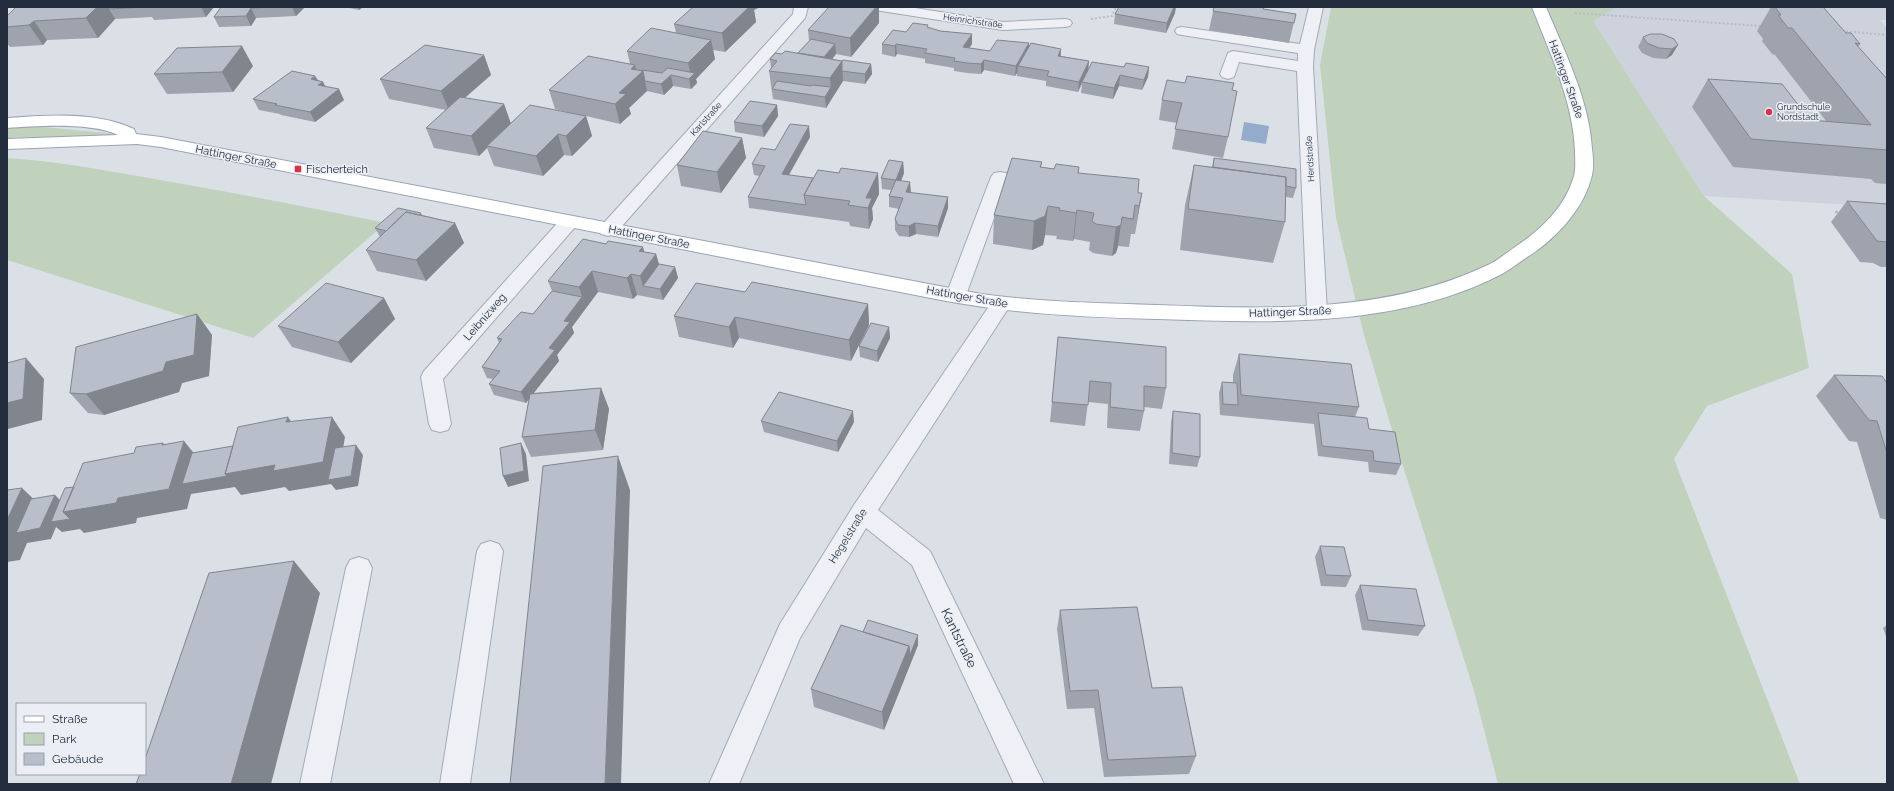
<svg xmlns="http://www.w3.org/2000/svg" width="1894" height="791" font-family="Raleway,sans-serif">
<rect width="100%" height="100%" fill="#dbe0e7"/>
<path fill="#cdd2dc" d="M1617,7H1887V20H1880L1887,28V207L1704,196L1592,21Z"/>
<path fill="#c0d2bc" d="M1331,7H1617L1593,21L1704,196L1792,274L1809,368L1707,406L1674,459L1800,784H1498L1474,691L1397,447L1364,335L1336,218L1320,65Z
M18,127H43L118,134L115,136C79,138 43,136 7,138V128Z
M7,158C58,161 109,171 160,180C235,193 310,207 386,223L253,338L7,260Z"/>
<path fill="#93accb" d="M1244,122L1269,126L1266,144L1241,140Z"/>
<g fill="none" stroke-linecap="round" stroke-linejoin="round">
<g stroke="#a4aab4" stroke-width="2">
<path id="minor" d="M794,7H808L805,18L615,234L608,236L601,234L599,230L601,226L793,14Z
M874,7H909L1003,22L1065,19L1070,20L1072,23L1070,26L1065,27L1003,30L881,11L876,10Z
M1309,7H1323L1314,50L1313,67L1327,312L1324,317L1317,319L1310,317L1307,312L1297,71L1239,62L1234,77L1228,79L1222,77L1220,74L1228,53L1233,51L1298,61V53L1182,35L1177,34L1175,31L1177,28L1182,27L1300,44Z
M1000,172L1006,173L1009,177L966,295L963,300L956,302L949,300L946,295L991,177L994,173Z
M569,216L576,218L578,222L576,226L443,379L451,424L448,430L440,432L432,430L429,424L421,377L424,371L562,218Z
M1001,297L1008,299L1011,304L878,510L930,551L1044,784H1014L912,565L866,528L800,638L739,784H709L780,624L854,505L994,299Z
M490,541L499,544L503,551L470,784H440L477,551L481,544Z
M359,557L368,560L372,568L330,784H300L346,568L350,560Z"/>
</g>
<g stroke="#9aa3b4" stroke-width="2">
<path id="major" d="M1532,7H1546C1565,53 1589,99 1592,149C1593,157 1594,167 1592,175C1585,207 1558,236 1532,254C1522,260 1513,268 1502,274C1398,328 1271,323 1157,319C1085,317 1018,314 946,301L161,147L137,144L7,149V139L118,135C91,122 37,126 7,128V118C48,115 96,111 134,129L136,134L161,137L981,294C1040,302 1098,303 1157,305C1268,309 1385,314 1488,265C1497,261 1506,253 1515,247C1541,230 1565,207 1574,176C1576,168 1575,159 1575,151C1573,100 1550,54 1532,7Z"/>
</g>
<path stroke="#b9bdc5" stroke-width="2" stroke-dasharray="2 2" stroke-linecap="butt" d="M1575,13L1761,26
M1091,19L1112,16L1116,7
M1842,31L1887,35"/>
<path stroke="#b9bdc5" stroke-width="2.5" stroke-dasharray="3 3" stroke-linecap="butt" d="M1835,212H1842"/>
<use href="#minor" fill="#eef0f5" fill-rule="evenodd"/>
<use href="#major" fill="#fff" fill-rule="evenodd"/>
</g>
<path fill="#9ea3ae" d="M16,7H214L206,17L154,20L152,17L115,19L98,38L47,40L43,45L10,47L7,43V16Z
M221,7H304V8L296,16L256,18L251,26L219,27L214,17Z
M344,7H363L359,10Z
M693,7H760L754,10L756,22L725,52L713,50L715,59L696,79L697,83L691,89L673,86L664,95L647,91L629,108L631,114L620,124L586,116L592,136L572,156L564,155L543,176L494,166L487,148L479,156L434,148L426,128L446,110L389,99L380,79L484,55L491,75L465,98L504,104L511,124L571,113L555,109L549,90L630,64L627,51L676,33L674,24Z
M1214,7H1264V9L1296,14L1289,43L1209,30Z
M1771,7H1817L1846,33L1860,44L1858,47L1887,79V184L1875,183L1871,179L1733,167L1692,107L1708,79L1810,120L1827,122L1775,55L1772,54L1762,41L1763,39L1757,31Z
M1175,13L1166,33L1114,24L1115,14Z
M879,23L851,57L836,54L832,60L842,61L871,64L872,74L865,84L843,81L826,108L773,99L769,71L771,68L770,59L782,54L798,53L809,41L808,30Z
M928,28L940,31L972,34V44L969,48L990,51L1029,43V46L1061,49V56L1089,61L1088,70L1124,67H1149L1148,77L1142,90L1119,86L1113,99L1081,93L1082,84L1078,92L1046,86V81L1017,76V73L1015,76L984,70L981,74L967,73L954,71V68L925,63V59L897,54L895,57L882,54V44L906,32Z
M1643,37L1674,39L1672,55L1666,59L1653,58L1642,53L1638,47Z
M253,66L233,92L167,94L154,74Z
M315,76L318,80L323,82L326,87L344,100L315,122L281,115L280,114L259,110L253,99Z
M1232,90L1228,137L1223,158L1172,149L1177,123L1159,120L1162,100Z
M777,105L778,116L764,137L735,132L734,122Z
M810,137L789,175L813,178L839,173H878L879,194L872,208L873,219L869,229L850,226L849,222L749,208L748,197L760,176L754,175L752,164L775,150Z
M742,138L746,158L721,193L681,186L677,165Z
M1214,158L1296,188L1293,198L1286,197L1285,222L1273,263L1180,250L1185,205L1194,165L1212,167Z
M903,162L904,173L901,181L911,193L948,197V208L938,237L916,234L909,237L899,236L895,230V219L899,209L889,207V196L891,190L882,189L881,178Z
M1042,162L1041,167L1054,169L1079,167V173L1138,193H1142L1135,234H1131L1129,247L1118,246L1116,253L1112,256L1093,253L1089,250L1090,242L1074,239L1073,241L1056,239L1057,236L1045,235L1043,245L1032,250L993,244L994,215Z
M1847,201L1887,204V267H1881L1873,263L1860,262L1831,222Z
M421,213L422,215L455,223L464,243L426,281L377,271L366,250L380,237L375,228Z
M645,252L656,254L659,264L675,267L678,278L663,300L637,295L633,299L598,292L572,327L574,333L557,355L559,361L533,393L601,388L609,409L603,450L531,457L522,437L529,399L526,403L494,395L489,384L493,379L487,378L482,367L499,343L497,338L533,314L552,291L548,281Z
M745,292L868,304L869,325L851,361L739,338L733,348L679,337L674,316Z
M384,298L395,319L351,363L292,347L278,326Z
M197,314L212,335L209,376L182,383L179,392L104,415L88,413L70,393Z
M889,327L890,338L878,362L860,357L859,346Z
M1058,337L1166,388L1162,409L1144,407V411L1140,431L1107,428L1108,404L1088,402L1085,426L1050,422Z
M1239,354L1359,407L1355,417L1369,429L1401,464L1396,475L1369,472L1368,462L1318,456L1314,424L1220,415L1219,393L1222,382L1233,383V375Z
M1834,375L1887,383V520L1880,518L1857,442L1849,441L1816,396Z
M1173,411L1200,457L1197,467L1169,464L1171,422Z
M761,421L854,422L838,452L764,432Z
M1320,546L1351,576L1346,587L1321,586L1315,557Z
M1360,585L1425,626L1418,636L1362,630L1355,595Z
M1060,610L1152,688L1196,756L1189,774L1104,777L1094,708L1067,709L1057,629Z
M1887,625V639L1883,628Z
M863,632L918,645L884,730L814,707L811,689Z"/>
<path fill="#81858d" d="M97,7H120L109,9L115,19L98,38L86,18Z
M201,7H214L206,17Z
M292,7H304V8L296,16Z
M358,7H363L359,10Z
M742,7H760L754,10L756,22L725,52L722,33Z
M876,7H879V23L851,57L850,38Z
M1174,7H1176L1175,13L1166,33L1167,23Z
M251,8L256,18L251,26L246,16Z
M34,21L47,40L43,45L29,25Z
M972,34V44L963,57V47Z
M711,40L715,59L696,79L697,83L691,89L689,79L691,76L688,63Z
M1029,43V53L1018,66L1017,73L1015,76L1016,66Z
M835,44L836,54L825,67L824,57Z
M896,44L897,54L895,57V46Z
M1678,45L1672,55L1666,59L1672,49Z
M242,46L253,66L233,92L222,72Z
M1061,49L1060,59L1058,56Z
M484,55L491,75L449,111L441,91Z
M984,60V70L981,74V64Z
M842,61L843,81L826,108L825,97L831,87L830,78Z
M1089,61L1088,71L1082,82L1078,92L1079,82Z
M871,64L872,74L865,84V74Z
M635,65L637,76L643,71L647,91L629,108L631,114L620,124L615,104L619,93L631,69Z
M1149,67L1148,77L1142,90L1144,80Z
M671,75L673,86L664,95L661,84Z
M1120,75L1119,86L1113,99L1114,88Z
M315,76L320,84L323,82L328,92L311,79Z
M339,89L344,100L315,122L310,112Z
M504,104L511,124L487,146V148L479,156L471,136Z
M777,105L778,116L764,137L762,126Z
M586,116L592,136L572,156L566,136Z
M809,126L810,137L783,185L782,174Z
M558,134L564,155L543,176L536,156Z
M742,138L746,158L721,193L717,172Z
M903,162L904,173L897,191L896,180Z
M878,173L879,194L872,208L873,219L869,229L868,208L866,198Z
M910,182L911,193L906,192Z
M1142,193L1137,221L1135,234L1139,206Z
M948,197V208L938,237V226Z
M1048,206L1045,235L1043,245L1032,250L1034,221Z
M1077,210L1074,239L1073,241L1076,213Z
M1122,217L1118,246L1116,253L1112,256L1116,227Z
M455,223L464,243L426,281L416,260Z
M915,223L916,234L909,237V226Z
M643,247L648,265L656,254L662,275L643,286L646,297L640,276L639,251Z
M675,267L678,278L663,300L660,289Z
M592,271L598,292L586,308L579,287Z
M631,274L637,295L633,299L627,278Z
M582,297L586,308L572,327L574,333L557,355L559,361L526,403L521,392L549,348L564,321Z
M384,298L395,319L351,363L338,342Z
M868,304L869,325L851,361L849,340Z
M197,314L212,335L209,376L182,383L179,392L104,415L86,394L166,362Z
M735,317L739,338L733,348L729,327Z
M889,327L890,338L878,362L877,351Z
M26,358L44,379L42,420L8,429L7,433V403Z
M601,388L609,409L603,450L595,430Z
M853,411L854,422L838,452L837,441Z
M288,417L302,438L286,422Z
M332,417L345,437L338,478L356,445L363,455L358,486L336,490L331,484L289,491L285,487L241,495L235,487L191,494L187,509L137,518L136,523L84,533L80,529L62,532L56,527L51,539L27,543L20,560L7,562V520L22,488L43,508L55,495L65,505L63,512L118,498L162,445L163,443L178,461L184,441L201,462L225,474Z
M521,443L526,454L529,481L508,487L503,476Z
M618,456L630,490L621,784H605Z
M294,561L320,593L271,784H231Z
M918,635V645L884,730L882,712L909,646Z"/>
<path fill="#b8beca" stroke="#81858d" d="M16,7H97L86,18L34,21L29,25L7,27V16Z
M110,7H146L109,9Z
M221,7H274L251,8L246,16L214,17Z
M693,7H749L722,33L674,24Z
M829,7H876L850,38L808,30Z
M1119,7H1174L1167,23L1115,14Z
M1214,7H1264L1263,9L1296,14L1294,23L1213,11Z
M1775,7H1823L1846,33H1851L1860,44L1855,43L1887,79V150L1751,139L1708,79L1782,84L1810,120L1871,125L1792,28H1788L1778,15H1781Z
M913,23L928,25L927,27L940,31L972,34L963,47L990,51L997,40L1029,43L1016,66L984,60L981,64L967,63L954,61L955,58L925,53L927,49L896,44L895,46L882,44L893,30L906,32Z
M651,28L711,40L688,63L627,51Z
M1650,34H1662L1674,39L1678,45L1672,49L1659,48L1647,43L1643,37Z
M811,39L835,44L824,57L798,53Z
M1031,43L1061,49L1058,56L1089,61L1079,82L1047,76L1049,71L1018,66Z
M425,45L484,55L441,91L380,79Z
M242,46L222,72L154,74L177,48Z
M785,51L842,61L830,78L769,71L777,61L770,59L775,53L782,54Z
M588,56L635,65L631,69L643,71L619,93L626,94L615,104L549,90Z
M843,60L871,64L865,74L842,71V61Z
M1092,62L1124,67L1126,63L1149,67L1144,80L1120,75L1114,88L1082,82Z
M668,68L695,73L689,79L671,75L661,84L645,81L643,71H641L642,70L662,73Z
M292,71L315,76L311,79L323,82L318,85L339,89L310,112L275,105L277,104L253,99Z
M1187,76L1234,83L1232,90L1237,91L1228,137L1175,129L1182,103L1162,100L1167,80L1185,83Z
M777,81L811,86L812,85L831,87L825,97L772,89Z
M460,97L504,104L471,136L426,128Z
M750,101L777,105L762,126L734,122Z
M530,105L586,116L566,136L558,134L536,156L487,146Z
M790,124L809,126L782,174L813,178L804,195L806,205L748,197L765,166L752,164L761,148L775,150Z
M703,131L742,138L717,172L677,165Z
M1012,158L1042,162L1040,167L1054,169L1056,164L1079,167L1078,173L1139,179L1138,193H1142L1139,206L1135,205L1133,219L1122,217L1121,225L1116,227L1096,224L1092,221L1094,213L1077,210L1076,213L1059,210L1060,208L1048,206L1045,216L1034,221L994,215Z
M1214,158L1296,169V188L1286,186V177L1213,167Z
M889,160L903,162L896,180L881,178Z
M1194,165L1286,177L1285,222L1188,209Z
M841,168L878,173L866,198H872L868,208L848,205L850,201L804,195L818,170L839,173Z
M896,180L910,182L906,192L948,197L938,226L915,223L909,226L898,225L895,219L903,198L889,196Z
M1847,201L1887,204V242L1877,241Z
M398,208L421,213L419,215L406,212L386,231L375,228Z
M406,212L455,223L416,260L366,250Z
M583,239L606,244L608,241L643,247L639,251L656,254L640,276L631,274L627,278L592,271L579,287L548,281Z
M659,264L675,267L660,289L643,286Z
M752,282L868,304L849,340L735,317L729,327L674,316L696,283L745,292Z
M326,283L384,298L338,342L278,326Z
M552,291L582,297L564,321L570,322L549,348L555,350L521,392L489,384L500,371L482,367L502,339L497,338L521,312L533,314Z
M197,314L194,355L166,362L163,371L86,394L70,393L76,347Z
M871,323L889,327L877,351L859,346Z
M1058,337L1166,347V388L1144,386V411L1110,407L1111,383L1090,381L1088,405L1052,402Z
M1239,354L1351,364L1359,407L1241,395Z
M26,358L23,399L7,403V363Z
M1834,375L1882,376L1887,383V453L1877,421L1869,420Z
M1222,382L1237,383L1238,405L1223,404Z
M601,388L595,430L522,437L530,394Z
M779,392L853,411L837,441L761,421Z
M1173,411L1200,414V457L1172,453Z
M1318,413L1367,418L1369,429L1395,432L1401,464L1374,461L1373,451L1322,446Z
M288,417L286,422L332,417L323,462L273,471L275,465L225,474L238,427Z
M184,441L169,489L118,498L116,503L63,512L83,463L134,453L136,447L163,443L162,445Z
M521,443L524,471L503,476L500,448Z
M356,445L351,476L328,480L335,448Z
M233,446L225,474L227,476L182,484L192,453Z
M618,456L605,784H510L543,466Z
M74,487L63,512L70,519L51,522L61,497L65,488Z
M22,488L7,520V490Z
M55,495L40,528L16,533L31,499Z
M1320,546L1344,547L1351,576L1326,575Z
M294,561L231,784H136L140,774H145V759L209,573Z
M1360,585L1416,589L1425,626L1368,620Z
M1137,607L1152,688L1182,687L1196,756L1108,760L1098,690L1070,691L1060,610Z
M868,620L918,635L910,655L909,646L863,632Z
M841,625L909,646L882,712L811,689Z"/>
<g fill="#d93446" stroke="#ebeff5" stroke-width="1.5">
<circle cx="1769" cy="112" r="4"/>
<rect x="294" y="165" width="8" height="8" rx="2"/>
</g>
<g text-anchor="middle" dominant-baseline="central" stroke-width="3" stroke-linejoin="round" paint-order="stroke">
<g font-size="9" fill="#242d3e" stroke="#ebeff5">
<text transform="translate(973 21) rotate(8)">Heinrichstraße</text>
<text transform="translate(706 119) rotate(-48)">Karlstraße</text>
<text transform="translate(1310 159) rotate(-93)">Herdstraße</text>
</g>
<g font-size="9" fill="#242d3e" stroke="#ebeff5" text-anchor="start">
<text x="1777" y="107">Grundschule<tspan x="1777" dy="10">Nordstadt</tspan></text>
</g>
<g font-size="11" fill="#242d3e" stroke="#ebeff5">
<text transform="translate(1566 79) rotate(70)">Hattinger Straße</text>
<text transform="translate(236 157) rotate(11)">Hattinger Straße</text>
<text transform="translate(649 237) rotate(11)">Hattinger Straße</text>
<text transform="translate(967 297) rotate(10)">Hattinger Straße</text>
<text transform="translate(1290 312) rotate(-2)">Hattinger Straße</text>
<text transform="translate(485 317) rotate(-49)">Leibnizweg</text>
<text transform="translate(848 536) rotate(-58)">Hegelstraße</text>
</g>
<g font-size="11" fill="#242d3e" stroke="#ebeff5" text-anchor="start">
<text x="306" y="169">Fischerteich</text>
</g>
<g font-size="13" fill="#242d3e" stroke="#ebeff5">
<text transform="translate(959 638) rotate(64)">Kantstraße</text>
</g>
</g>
<rect width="1894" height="791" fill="none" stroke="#242d3e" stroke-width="16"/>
<rect x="16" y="703" width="130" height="72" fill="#ebeff5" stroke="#9ba1ac"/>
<rect x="24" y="716" width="20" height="6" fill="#ffffff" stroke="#9ba1ac"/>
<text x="52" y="723" font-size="12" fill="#242d3e">Straße</text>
<rect x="24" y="733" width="20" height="12" fill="#c0d2bc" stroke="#9ba1ac"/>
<text x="52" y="743" font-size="12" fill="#242d3e">Park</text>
<rect x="24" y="753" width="20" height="12" fill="#b8beca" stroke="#9ba1ac"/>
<text x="52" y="763" font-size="12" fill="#242d3e">Gebäude</text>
</svg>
